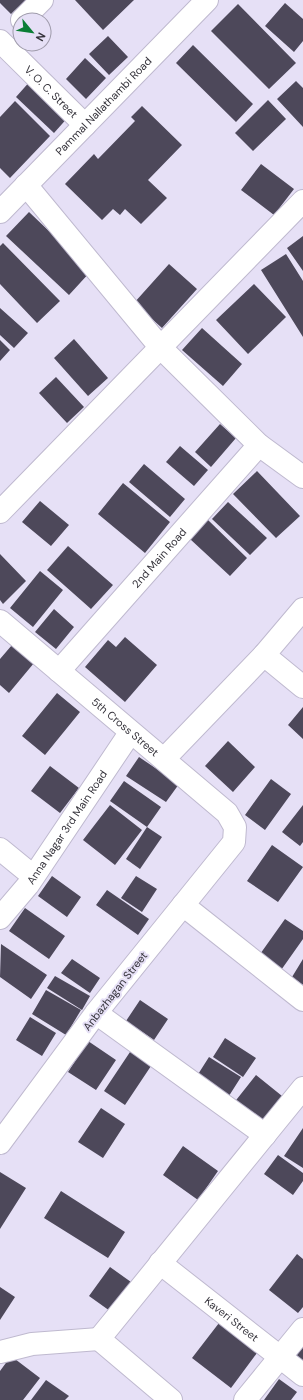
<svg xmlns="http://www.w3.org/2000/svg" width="303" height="1400" font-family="'DM Sans',sans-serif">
<rect width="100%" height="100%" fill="#e6e0f6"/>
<path fill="#4d485a" d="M0,0H26L11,14L0,3Z
M75,0H134L103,30Z
M285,3L303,19V41L294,52L265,26Z
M238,4L296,63L269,89L211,31Z
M108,36L128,57L109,75L89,54Z
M193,45L253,104L236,122L176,63Z
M85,58L106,78L86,99L66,79Z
M32,79L70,115L54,133L16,97Z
M296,81L303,88V127L277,99Z
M268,100L286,119L253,151L235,133Z
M15,101L50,136L10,178L0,168V117Z
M142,106L182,145L148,180L167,198L141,224L125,209L120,215L113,209L102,220L65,184L94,154L98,159L135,121L131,117Z
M261,164L294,189L274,215L241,190Z
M29,212L91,271L69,295L6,236Z
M303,236V271L287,248Z
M3,243L60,301L37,323L0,284V246Z
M286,254L303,281V337L261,270Z
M169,264L197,289L162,328L134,303Z
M254,284L286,317L248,354L216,320Z
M0,308L28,333L14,348L0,335Z
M202,328L242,364L223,386L182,350Z
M74,339L108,378L88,396L54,358Z
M0,340L10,350L0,361Z
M56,377L84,407L67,423L39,393Z
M220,424L236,438L211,467L195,452Z
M180,446L208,470L194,486L166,462Z
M144,464L185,499L170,517L129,482Z
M257,471L300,516L276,538L233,494Z
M123,483L170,522L145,553L98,514Z
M40,501L69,525L51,546L22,522Z
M228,502L267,538L250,555L212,519Z
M208,520L247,558L230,576L190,539Z
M68,546L113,585L91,609L47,570Z
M0,554L26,581L3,604L0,600Z
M40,571L63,590L33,627L10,608Z
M54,609L74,627L56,649L35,632Z
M125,637L157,665L125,702L85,667L108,640L116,647Z
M12,645L34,663L9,693L0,685V659Z
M57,693L80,712L45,755L22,736Z
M303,707V739L288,725Z
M228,741L255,767L233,792L205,766Z
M139,757L179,784L166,802L126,776Z
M50,766L79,788L60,813L31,791Z
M271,779L291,794L265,830L245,815Z
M124,781L161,807L147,827L110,801Z
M110,805L142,830L115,865L83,840Z
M303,805V842L300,846L282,832Z
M147,827L162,837L140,869L126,859Z
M272,845L303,867L278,902L247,881Z
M52,876L81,897L67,917L38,896Z
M136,876L157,889L142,912L121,898Z
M107,890L149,919L138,935L96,905Z
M25,908L65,936L49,959L9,931Z
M285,919L303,931V939L279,973L258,957Z
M1,944L47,975L31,999L0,977Z
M72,959L100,978L90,993L61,973Z
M303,959V985L292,977Z
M55,976L90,996L82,1010L47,988Z
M46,990L81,1010L66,1035L32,1014Z
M140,1000L168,1019L154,1040L126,1021Z
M30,1017L56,1033L42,1056L16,1040Z
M225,1038L256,1058L243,1077L213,1057Z
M88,1041L116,1060L96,1090L68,1072Z
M132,1049L153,1063L125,1105L104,1091Z
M209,1057L241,1077L227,1099L195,1079Z
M256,1075L287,1100L265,1129L233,1104Z
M101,1108L125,1124L103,1158L78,1142Z
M303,1128V1168L284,1156Z
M183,1146L218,1171L198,1200L163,1175Z
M278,1155L303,1173V1181L293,1195L264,1174Z
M0,1172L26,1188L0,1229Z
M61,1191L125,1232L108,1258L44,1218Z
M297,1254L303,1259V1307L298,1313L269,1290Z
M110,1267L131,1282L110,1311L89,1296Z
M0,1287L15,1297L0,1320Z
M219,1323L257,1353L231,1388L192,1358Z
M303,1347V1367L293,1359Z
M11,1356L40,1378L23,1400H0V1371Z
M279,1379L297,1392L291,1400H264Z
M46,1380L69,1396L65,1400H31Z"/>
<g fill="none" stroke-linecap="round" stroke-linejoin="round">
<g stroke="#bfb9cf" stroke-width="24">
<g id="street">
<path d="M22,20L42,0"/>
<path id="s1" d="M0,41L85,125"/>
<path d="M26,185L161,348L259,445L303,477"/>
<path id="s2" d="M0,212L207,0"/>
<path d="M0,512L303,201"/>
<path id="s3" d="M0,621L227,813L235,827L234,842L96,1013L0,1143"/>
<path d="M264,655L303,687"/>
<path id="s4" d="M59,671L259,445"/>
<path d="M164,759L264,655L303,609"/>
<path d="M0,849L33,876"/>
<path d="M183,905L303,1000"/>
<path id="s5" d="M0,918L28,885L130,733"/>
<path d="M96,1013L265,1135"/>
<path id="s6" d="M160,1263L303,1375"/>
<path d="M0,1352L32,1344L99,1339"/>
<path d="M171,1400L99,1339L303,1088"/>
<path d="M245,1400L303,1329"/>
</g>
</g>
<use href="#street" stroke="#fff" stroke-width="22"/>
</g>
<g text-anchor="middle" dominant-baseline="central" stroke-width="4" stroke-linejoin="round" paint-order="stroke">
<g font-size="11" fill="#35333b" stroke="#e6e0f6">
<text stroke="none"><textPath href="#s1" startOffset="72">V. O. C. Street</textPath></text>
<text stroke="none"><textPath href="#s2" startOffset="148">Pammal Nallathambi Road</textPath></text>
<text stroke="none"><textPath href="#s4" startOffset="151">2nd Main Road</textPath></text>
<text stroke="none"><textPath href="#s3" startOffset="164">5th Cross Street</textPath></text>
<text stroke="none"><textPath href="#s5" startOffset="113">Anna Nagar 3rd Main Road</textPath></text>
<text transform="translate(115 991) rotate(-52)">Anbazhagan Street</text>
<text stroke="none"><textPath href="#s6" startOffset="91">Kaveri Street</textPath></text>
</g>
</g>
<g transform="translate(32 32) rotate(119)"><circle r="19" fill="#e6e0f6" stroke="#9f9bab"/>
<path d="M0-3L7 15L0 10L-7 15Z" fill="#0a7e35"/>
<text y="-6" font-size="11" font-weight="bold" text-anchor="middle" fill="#35333b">N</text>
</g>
</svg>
